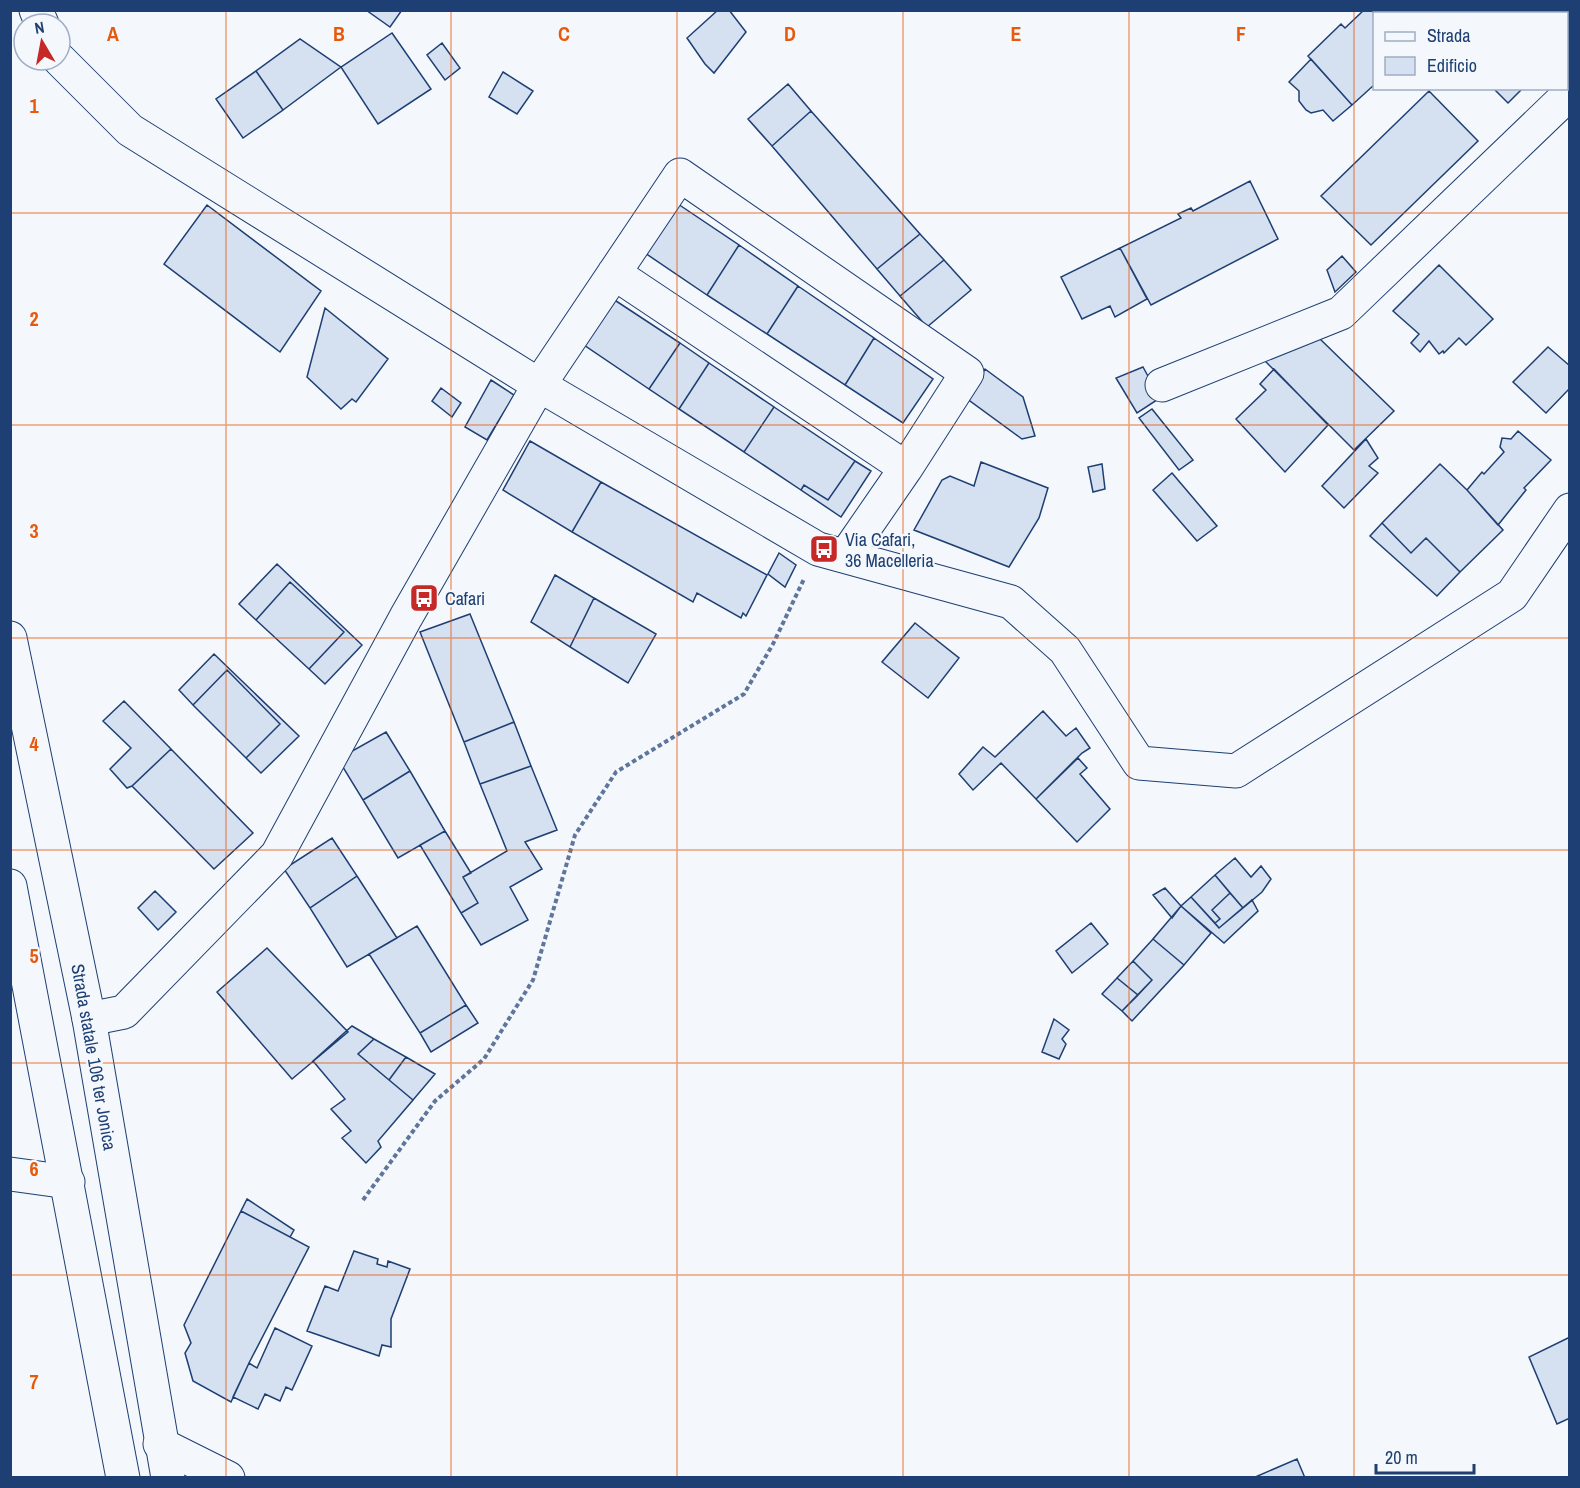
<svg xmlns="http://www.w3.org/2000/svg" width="1580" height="1488" font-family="'Archivo Narrow',sans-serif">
<rect width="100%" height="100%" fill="#f4f7fb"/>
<path fill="#d5e0f0" stroke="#1d3f73" stroke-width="1.5" d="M366,10H402L390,27Z
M718,10H729L746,32L714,73L705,64L687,38Z
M1364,10H1371L1375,14L1374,85L1352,105L1308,56L1341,24L1345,28Z
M1518,10H1570V44L1566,47V14H1515Z
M392,33L431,89L378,124L341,67L283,110L256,71L300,39L341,67Z
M442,43L460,68L445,80L427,55Z
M1311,59L1352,105L1333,121L1323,110L1311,113L1306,110L1299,101V91L1289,82Z
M256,71L283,110L243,138L216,99Z
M503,72L533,91L517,114L489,97Z
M788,84L811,111L772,146L748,119Z
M1493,88H1523L1508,103Z
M1429,91L1478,141L1371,245L1321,196Z
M811,111L920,234L877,269L772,146Z
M1250,181L1278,239L1151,305L1120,248L1181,218L1178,214L1191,208L1193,211Z
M675,202L739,245L707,295L642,251Z
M207,205L321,291L280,352L164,264Z
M920,234L944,260L900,296L877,269Z
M739,245L798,286L767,334L707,295Z
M1120,248L1147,299L1115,317L1110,306L1082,319L1061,277Z
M1342,256L1356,272L1335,292L1327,270Z
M944,260L971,290L927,327L900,296Z
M1439,265L1493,319L1466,345L1459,338L1444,353L1443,351L1439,354L1429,341L1420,352L1411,343L1419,334L1393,311Z
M798,286L874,338L845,385L767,334Z
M610,297L680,343L649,389L581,343Z
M325,308L388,359L356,402L352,399L341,409L307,377Z
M874,338L933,379L903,423L845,385Z
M1319,338L1394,411L1354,450L1258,354Z
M680,343L709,363L679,409L649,389Z
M1548,347L1570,366V388L1546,413L1513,382Z
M709,363L774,407L744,452L679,409Z
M1143,367L1160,398L1137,413L1116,378Z
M985,369L1023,397L1035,436L1022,439L966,398Z
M1274,369L1328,425L1285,472L1236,419L1266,390L1260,384Z
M491,380L514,395L487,440L465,427Z
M441,388L461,403L452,417L432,401Z
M774,407L855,461L828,500L804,485L801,490L744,452Z
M1152,409L1193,460L1179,470L1139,418Z
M1518,431L1551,460L1524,488L1526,490L1498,525L1467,490L1482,472L1484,474L1504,452L1500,447L1502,438L1511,439Z
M1366,439L1378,458L1369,466L1378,473L1344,508L1322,486Z
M530,441L601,482L572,532L503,490Z
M855,461L871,471L841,517L801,490L804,485L828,500Z
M981,462L1048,488L1039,518L1009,567L914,530L942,480L950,476L974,486Z
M1102,464L1105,489L1093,492L1088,467Z
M1440,464L1467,490L1503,530L1460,572L1426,538L1411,553L1382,523Z
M1172,473L1217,526L1197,541L1153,490Z
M601,482L767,575L746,616L743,613L741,618L697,593L693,602L572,532Z
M1382,523L1411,553L1426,538L1460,572L1437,596L1370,536Z
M779,553L796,565L785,587L768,574Z
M277,564L362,645L325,684L309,669L344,632L290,582L256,620L239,604Z
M555,575L594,598L570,647L531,622Z
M290,582L344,632L309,669L256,620Z
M594,598L656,634L628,683L570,647Z
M470,614L514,722L464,742L420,632Z
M915,623L959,658L928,698L882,662Z
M214,654L299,736L261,773L246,758L280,724L227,670L193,705L179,690Z
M227,670L280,724L246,758L193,705Z
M124,701L171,749L132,786L127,788L110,769L131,748L103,721Z
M1043,711L1066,736L1076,728L1090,748L1082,753L1036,799L1001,763L973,790L959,774L983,747L995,757Z
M514,722L531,766L480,784L464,742Z
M386,732L410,771L363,800L338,759Z
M171,749L253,833L214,869L132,786Z
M1078,758L1087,768L1080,774L1110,809L1077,842L1036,799Z
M531,766L557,830L525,842L542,869L510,887L528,920L481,945L461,913L478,903L463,877L507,851L480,784Z
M410,771L445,831L398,858L363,800Z
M445,831L471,873L463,877L478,903L461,913L420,845Z
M332,838L357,876L310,908L284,869Z
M1235,858L1251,877L1261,866L1271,879L1262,892L1243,908L1215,875Z
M1215,875L1230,893L1212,910L1220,919L1215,923L1191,897Z
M357,876L397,938L347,967L310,908Z
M1165,888L1181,906L1172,918L1153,895Z
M155,891L176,912L158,930L138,908Z
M1230,893L1243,908L1219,928L1215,923L1220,919L1212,910Z
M1191,897L1219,928L1252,900L1258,911L1224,943L1181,906Z
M1181,906L1211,933L1184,965L1153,939Z
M1091,923L1108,944L1072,973L1056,951Z
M417,926L466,1005L420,1033L369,954Z
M1153,939L1184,965L1132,1021L1122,1011L1152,980L1133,961Z
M267,948L348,1032L292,1079L217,992Z
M1133,961L1152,980L1138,995L1117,978Z
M1117,978L1138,995L1122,1011L1102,994Z
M466,1005L478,1023L431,1052L420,1033Z
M1054,1019L1069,1030L1062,1039L1066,1044L1059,1059L1042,1052Z
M352,1026L374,1039L358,1054L413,1100L378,1141L381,1147L366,1163L342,1138L351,1131L331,1109L345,1099L313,1061Z
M374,1039L406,1057L389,1080L358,1054Z
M406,1057L435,1074L413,1100L389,1080Z
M247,1199L294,1230L290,1237L241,1211Z
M241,1211L309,1247L249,1363L231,1402L193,1381L185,1353L191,1343L184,1325Z
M354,1251L378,1259L377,1264L387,1267L388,1261L410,1269L391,1319V1347L382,1345L379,1356L307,1331L325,1286L338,1291Z
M275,1328L312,1346L292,1390L286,1387L280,1401L265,1394L258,1409L233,1397L249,1363L257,1368Z
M1570,1337V1418L1557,1424L1529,1357Z
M1297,1459L1305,1478H1253Z"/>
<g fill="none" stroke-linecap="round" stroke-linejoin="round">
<g stroke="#1d3f73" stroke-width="35">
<path id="minor" d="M36,10L42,24
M60,60L130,130L539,385L818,549L1011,602L1065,650L1139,763L1236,771L1512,595L1570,510
M614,273L906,468
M1162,385L1341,313L1570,93
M89,1019L124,1012L277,855L406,617L539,385L680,175L967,373L906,468L846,555
M10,1174L68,1182
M160,1444L228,1478"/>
</g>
<g stroke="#1d3f73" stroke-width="35">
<path id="major" d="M10,638L89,1019L168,1478
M10,886L123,1478"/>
</g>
<path stroke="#5e769c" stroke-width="4" stroke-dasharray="4.5 3" stroke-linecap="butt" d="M363,1200L435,1101L484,1059L533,980L575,835L616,772L744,694L773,644L804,579"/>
<use href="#minor" stroke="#f4f7fb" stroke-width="33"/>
<use href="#major" stroke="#f4f7fb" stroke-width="33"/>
</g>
<path fill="none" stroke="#e8590c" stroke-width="1.5" stroke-opacity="0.55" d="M226,10V1478M451,10V1478M677,10V1478M903,10V1478M1129,10V1478M1354,10V1478M10,213H1570M10,425H1570M10,638H1570M10,850H1570M10,1063H1570M10,1275H1570"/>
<defs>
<g id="bus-square" transform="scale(1.5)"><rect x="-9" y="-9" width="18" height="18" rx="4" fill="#c62828" stroke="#f4f7fb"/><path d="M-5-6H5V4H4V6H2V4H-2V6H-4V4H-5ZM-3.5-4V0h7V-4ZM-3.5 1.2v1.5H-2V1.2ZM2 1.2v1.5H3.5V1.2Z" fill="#fff"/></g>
</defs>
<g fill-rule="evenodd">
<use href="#bus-square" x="824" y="549"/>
<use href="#bus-square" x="424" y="598"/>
</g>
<g text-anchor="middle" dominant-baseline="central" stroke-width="4.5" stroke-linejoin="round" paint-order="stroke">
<g font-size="18" fill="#1d3f73" stroke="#f4f7fb" text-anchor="start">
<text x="845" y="539">Via Cafari,<tspan x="845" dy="21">36 Macelleria</tspan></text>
<text x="445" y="598">Cafari</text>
</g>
<g font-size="18" fill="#1d3f73" stroke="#f4f7fb">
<text transform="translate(94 1057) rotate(80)">Strada statale 106 ter Jonica</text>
</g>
</g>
<g font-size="20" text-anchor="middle" font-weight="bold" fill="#e8590c" stroke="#f4f7fb" stroke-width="4.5" stroke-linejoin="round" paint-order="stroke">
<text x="113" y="41">A</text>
<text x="339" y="41">B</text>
<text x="564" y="41">C</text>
<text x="790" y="41">D</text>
<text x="1016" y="41">E</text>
<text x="1241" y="41">F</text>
<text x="34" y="113">1</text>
<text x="34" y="326">2</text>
<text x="34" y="538">3</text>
<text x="34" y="751">4</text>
<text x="34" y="963">5</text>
<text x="34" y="1176">6</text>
<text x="34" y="1389">7</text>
</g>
<rect width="1580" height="1488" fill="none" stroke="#1d3f73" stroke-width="24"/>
<rect x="1373" y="12" width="195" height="78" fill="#f4f7fb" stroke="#9eadc5" stroke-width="1.5"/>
<rect x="1385" y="32" width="30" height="9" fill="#f4f7fb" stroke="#9eadc5" stroke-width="1.5"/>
<text x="1427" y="42" font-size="18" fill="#1d3f73">Strada</text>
<rect x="1385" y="57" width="30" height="18" fill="#d5e0f0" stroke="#9eadc5" stroke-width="1.5"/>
<text x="1427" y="72" font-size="18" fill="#1d3f73">Edificio</text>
<g transform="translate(42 42) rotate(350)"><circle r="28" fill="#f4f7fb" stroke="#9eadc5" stroke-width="1.5"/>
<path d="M0-4.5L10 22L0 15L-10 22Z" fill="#c62828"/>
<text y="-9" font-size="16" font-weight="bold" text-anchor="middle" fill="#1d3f73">N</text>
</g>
<path d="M1376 1464v9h98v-9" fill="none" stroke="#1d3f73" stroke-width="3"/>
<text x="1385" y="1464" font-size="18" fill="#1d3f73" stroke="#f4f7fb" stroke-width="4.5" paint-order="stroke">20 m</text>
</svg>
